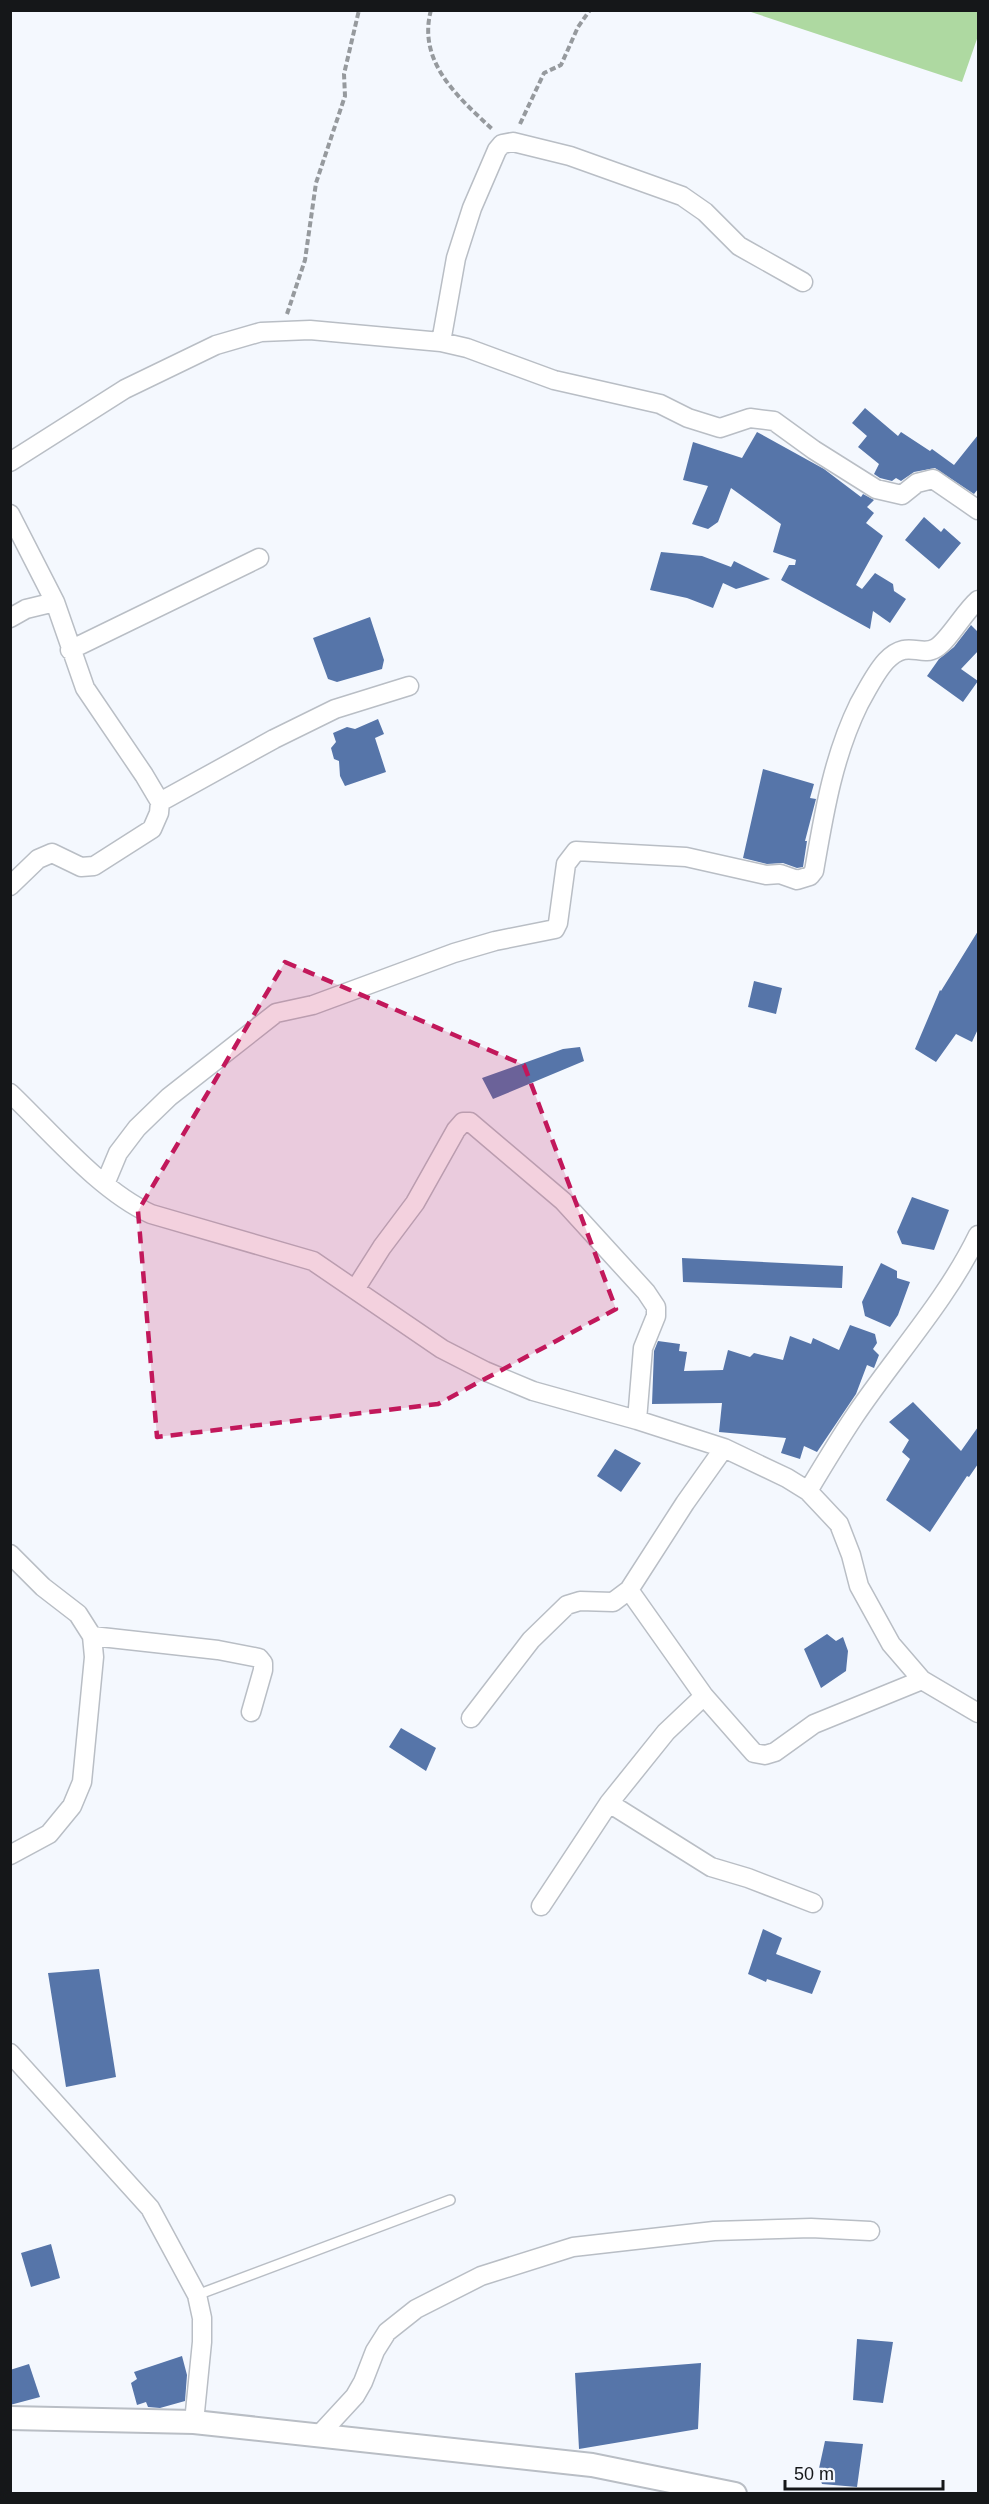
<svg xmlns="http://www.w3.org/2000/svg" width="989" height="2504" font-family="Helvetica,sans-serif">
<rect width="100%" height="100%" fill="#f4f8fe"/>
<path fill="#aed9a1" d="M748,11H978V36L962,82Z"/>
<path fill="#5675a9" d="M865,408L898,436L901,432L930,451L932,449L954,465L978,435V489L974,494L935,468L914,472L901,481L896,478L892,481L880,478L874,474L879,464L858,447L867,436L852,423Z
M757,432L824,469L861,497L863,494L874,500L867,507L874,513L866,523L883,536L856,585L862,589L875,573L893,584L894,591L906,599L890,623L873,611L870,629L781,580L789,565H795L796,560L773,552L781,524L731,488L718,522L708,529L692,524L708,486L683,480L693,442L742,458Z
M924,517L941,532L944,528L961,543L939,569L905,540Z
M661,552L702,556L731,567L734,561L770,579L736,589L723,583L713,608L687,598L650,590Z
M370,617L384,660L382,669L337,682L328,679L313,638Z
M971,625L978,632V651L961,669L978,681L963,702L927,676L939,659L954,647Z
M378,719L384,734L375,738L386,772L345,786L340,776L339,761L334,759L331,748L336,742L333,733L347,727L355,729Z
M763,769L814,784L810,798L816,799L805,841H807L803,867L797,868L783,863L767,864L743,858Z
M978,931V1029L972,1042L956,1034L936,1062L915,1049L940,990L941,991Z
M754,981L782,988L776,1014L748,1007Z
M580,1047L584,1061L493,1099L482,1078L563,1049Z
M912,1197L949,1210L934,1250L902,1244L897,1232Z
M682,1258L843,1266L842,1288L683,1282Z
M881,1263L897,1271V1278L910,1282L898,1315L890,1327L865,1316L862,1302Z
M850,1325L875,1334L877,1343L873,1349L879,1355L874,1368L867,1365L856,1394L817,1452L804,1446L800,1459L781,1453L786,1438L719,1432L722,1403L652,1404L654,1351L658,1341L680,1344L679,1351L687,1352L684,1371L723,1370L728,1350L750,1357L754,1353L783,1360L790,1336L811,1344L813,1338L839,1350Z
M913,1402L961,1451L978,1427V1464L969,1477L967,1476L930,1532L886,1500L910,1459L902,1452L909,1440L889,1422Z
M615,1449L641,1463L621,1492L597,1476Z
M827,1634L836,1641L843,1637L848,1651L846,1671L821,1688L804,1649Z
M401,1728L436,1748L426,1771L389,1747Z
M763,1929L782,1938L776,1954L821,1971L812,1994L767,1979L766,1982L748,1974Z
M99,1969L116,2077L66,2087L48,1973Z
M51,2244L60,2278L31,2287L21,2253Z
M857,2339L893,2342L883,2403L853,2400Z
M182,2356L187,2375L185,2401L160,2408L148,2407L146,2402L137,2405L131,2383L137,2379L134,2372Z
M701,2363L698,2429L579,2449L575,2373Z
M29,2364L40,2397L10,2405V2370Z
M825,2441L863,2444L857,2487L822,2484L818,2473Z"/>
<g fill="none" stroke-linecap="round" stroke-linejoin="round">
<g stroke="#b9bec5" stroke-width="12">
<path id="service" d="M197,2295L450,2200"/>
</g>
<g stroke="#b9bec5" stroke-width="21">
<path id="minor" d="M441,342L456,258L472,208L497,150L502,144L513,142L570,156L682,196L705,212L739,246L803,282
M10,462L125,389L216,345L261,332L310,330L441,342L467,348L554,380L660,404L688,418L720,428L750,418L774,421L814,450L876,489L902,495L917,483L933,479L978,510
M10,514L55,602
M10,618L26,609L55,602L85,688L144,775L160,802L159,813L152,829L94,866L81,867L52,853L38,859L10,886
M70,650L259,558
M160,802L274,739L335,709L409,686
M10,1093C51,1132 100,1191 151,1214L313,1261L442,1349L485,1371L533,1391L637,1420L724,1448L787,1478L808,1491L839,1524L851,1555L859,1586L891,1644L922,1680L978,1713
M105,1184L118,1153L137,1128L169,1097L276,1013L313,1005L454,953L495,941L555,929L558,923L566,864L576,851L686,857L766,875L780,874L797,880L810,876L814,871C824,813 833,757 859,704C867,690 875,673 886,661C908,638 920,658 936,648C949,640 964,612 978,600
M356,1288L382,1247L415,1203L456,1130L463,1122H470L563,1201L646,1292L656,1307V1316L643,1348L637,1420
M808,1491C823,1466 838,1441 854,1417C895,1356 946,1301 978,1235
M10,1554L43,1587L78,1614L92,1636L94,1657L82,1782L72,1806L49,1834L10,1855
M629,1590L704,1696L754,1753L765,1755L775,1752L814,1724L922,1680
M92,1636L218,1650L259,1658L263,1663V1670L251,1712
M471,1718L531,1640L567,1605L580,1601L613,1602L629,1590L685,1503L724,1448
M609,1803L711,1867L748,1878L813,1903
M541,1906L609,1803L666,1732L704,1696
M10,2053L150,2208L197,2295L202,2318V2342L194,2422
M319,2435L355,2396L363,2382L375,2351L387,2332L416,2309L481,2276L573,2247L714,2231L811,2228L870,2231"/>
</g>
<g stroke="#b9bec5" stroke-width="26">
<path id="tertiary" d="M10,2418L194,2422L592,2465L735,2494"/>
</g>
<path stroke="#969a9e" stroke-width="4" stroke-dasharray="6 3" stroke-linecap="butt" d="M431,10C417,62 458,97 492,129
M520,124L544,73L561,65L578,27L590,10
M287,314L305,260L316,183L345,96L344,74L359,10"/>
<use href="#service" stroke="#fff" stroke-width="9"/>
<use href="#minor" stroke="#fff" stroke-width="18"/>
<use href="#tertiary" stroke="#fff" stroke-width="22"/>
</g>
<path fill="#c2185b" fill-opacity="0.2" stroke="#c2185b" stroke-width="4.5" stroke-dasharray="12 8" stroke-linejoin="round" d="M285,962L524,1065L616,1309L438,1404L157,1437L138,1211Z"/>
<rect width="989" height="2504" fill="none" stroke="#151719" stroke-width="24"/>
<path d="M785 2480v9h158v-9" fill="none" stroke="#151719" stroke-width="3"/>
<text x="794" y="2480" font-size="18" fill="#151719" stroke="#f4f8fe" stroke-width="4.5" paint-order="stroke">50 m</text>
</svg>
